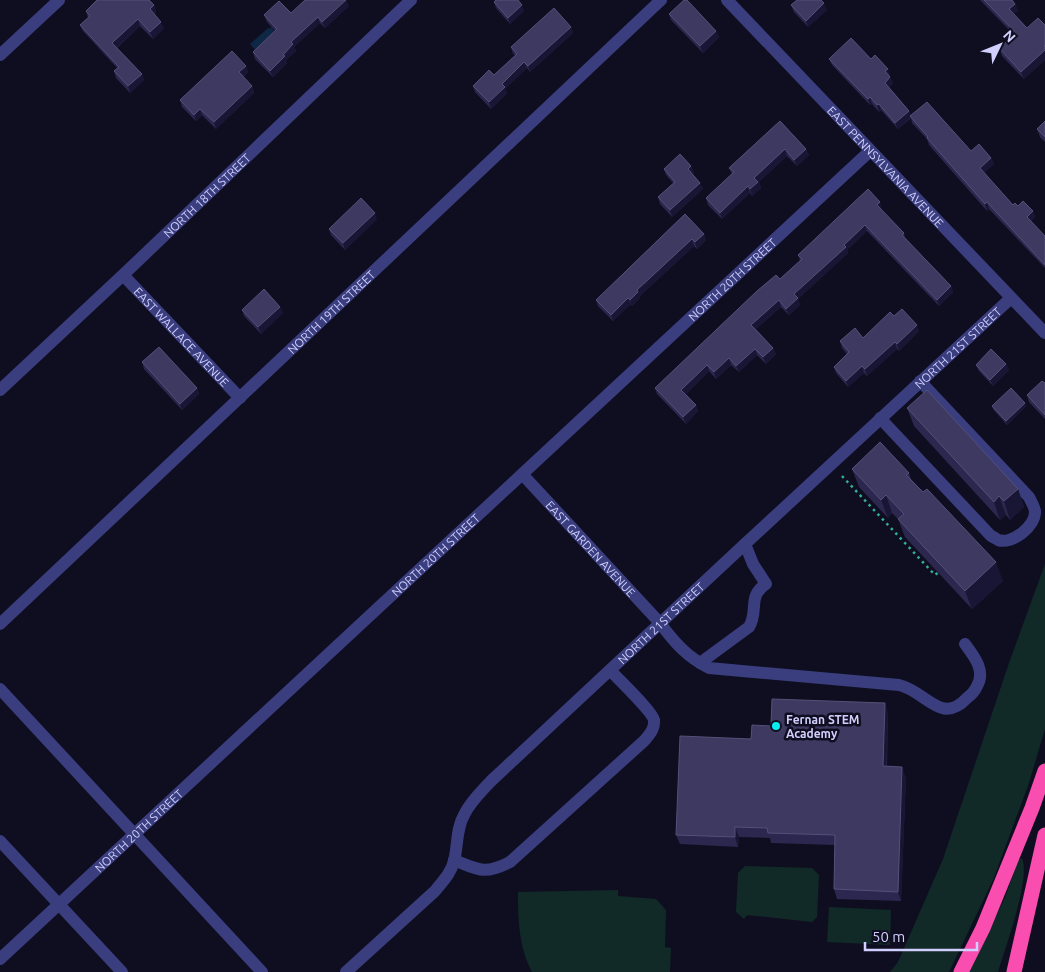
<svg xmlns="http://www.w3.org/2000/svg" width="1045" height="972" font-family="Ubuntu,sans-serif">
<rect width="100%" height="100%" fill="#0f0e20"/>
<path fill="#112a27" d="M1045,564V729L1028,786L993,880L949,972H890L898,962L943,859L1009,663Z
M1022,858C1031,877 1005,949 998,972H967L1005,898L1018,860Z
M745,866L812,868L819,875L817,917L812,922L747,915L744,919L736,912L738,873Z
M618,890V896L656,899L666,910L665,947L671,948L670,972H532C519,947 518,921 518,892Z
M829,907L891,910L890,945L827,942Z"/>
<path fill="#0e2744" d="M271,27L275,32L257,52L250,44L268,28L269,29Z"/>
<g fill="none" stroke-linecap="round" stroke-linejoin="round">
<path stroke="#32ae9c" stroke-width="2.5" stroke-dasharray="2.5 4" stroke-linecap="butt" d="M842,476L935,575L939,572"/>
<g stroke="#3a3e7e" stroke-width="12">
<path id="s1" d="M727,0L1045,333"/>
<path d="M0,55L59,0"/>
<path id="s2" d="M123,275L240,398"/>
<path id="s3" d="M0,390L123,275L411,0"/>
<path d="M880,418L991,536C994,537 996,539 998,540C1012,545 1036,526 1035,511C1034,506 1031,501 1029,497L920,381"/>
<path id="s4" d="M523,475L660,623C674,642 687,657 709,668L899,685C926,691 941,726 967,698C971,695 975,691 977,686C986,671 974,656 965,644"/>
<path id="s5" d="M0,624L661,0"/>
<path d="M700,663L749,627C759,611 747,596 766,584L753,564L745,544"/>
<path d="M0,689L262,972"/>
<path d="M0,841L122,972"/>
<path d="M454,860C479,870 484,875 510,862L644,741C649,735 655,729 654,720C652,711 618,679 610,670"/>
<path id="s6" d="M0,959L870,151"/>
<path id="s7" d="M346,972L435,891C443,881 451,873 454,861C458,846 456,829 464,815C470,802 481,792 491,781L745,544L1011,298"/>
</g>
<path stroke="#f94eaf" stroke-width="15" d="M961,972L983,928L1032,808L1045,771
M1014,972L1045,835"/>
</g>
<path fill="#2b274e" d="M980,0H1012L1015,4L1018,11L1014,14L1027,28L1045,25V60L1024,79L1002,56L999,48L1014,35Z
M494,2L524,11L510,24L496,8Z
M154,5L156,12L154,14L164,28L153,39L140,26L117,48L142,74L144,80L130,93L116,78L114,71L117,68L83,31L80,25L88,18L86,11Z
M791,5L827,10L808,27L794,12Z
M349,6L325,28L320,23L294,47L296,51L286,60L287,63L273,77L255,59L253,52L275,31L267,22L264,15Z
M669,14L716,31L719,37L703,53L671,20Z
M571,27L573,33L530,72L527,68L505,89L507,93L491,109L475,92L473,86L494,75L515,55L513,54L511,47Z
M829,59H871L890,75L889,76L893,83L889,87L909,111L911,116L971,151L991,158L994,164L984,173L1013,205L1018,206L1033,211L1035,217L1031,221L1045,236V268L989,209L987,211L929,145L927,139L912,123L911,118L898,129L881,110L879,112L872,104L870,105L832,65Z
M246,66L248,72L243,77L252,86L254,93L216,129L202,115L196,121L182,107L180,100Z
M780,121L806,149L809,155L797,166L787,156L759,182L761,188L752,196L750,193L722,219L708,205L706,198L732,174L729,168Z
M1045,121V142L1040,137L1037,129Z
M691,166L694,173L692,174L700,183L703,189L672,217L660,204L658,197L673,183L666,175L664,169Z
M882,209L881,210L904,233L905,238L951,286L953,292L939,306L867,231L847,250L848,253L798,299L800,305L789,315L781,307L756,329L773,348L776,354L766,364L757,355L739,372L731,365L716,379L709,371L686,394L696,405L698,411L686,424L657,394L655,388L800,261L798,255Z
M685,214L704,234L706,240L697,249L694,246L640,296V298L632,306L631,304L613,321L598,306L596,300Z
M377,219L345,250L331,235L329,229Z
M280,307L283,313L261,334L244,316L242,310Z
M894,316L919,331L899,351L897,349L867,376L864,373L848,387L836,373L834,367L847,354L842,348L840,341L863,338Z
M142,362L197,388L199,394L182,410L144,369Z
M1006,364L1009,370L993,386L979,371L976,365Z
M1045,383V419L1029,402L1027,395Z
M992,406H1026L1007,425L993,409Z
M907,408L1018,489L1024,507L1010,520L1006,515L1000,520L914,426Z
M852,469L909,473L911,479L1003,581L972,609L905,537L898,519L892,513L888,518L859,487Z
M888,713L887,766L906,777L901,901L837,899L834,889L835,845L771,843L770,838L739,837L738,847L680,844L676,835L751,739L771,726Z"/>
<path fill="#191534" d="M346,0L349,6L325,28L322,22Z
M824,3L827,10L808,27L806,21Z
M1015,4L1018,11L1012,16L1009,9Z
M154,5L156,12L152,15L150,9Z
M522,5L524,11L510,24L508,18Z
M318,17L320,23L294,47L296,51L286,60L287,63L273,77L270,71L283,55L291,42Z
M138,19L140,26L115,49L112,43Z
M161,22L164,28L153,39L150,32Z
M571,27L573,33L530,72L528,66Z
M716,31L719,37L703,53L700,46Z
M1045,50V60L1024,79L1021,72Z
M524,62L527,68L505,89L507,93L491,109L489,102L502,84Z
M246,66L248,72L241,78L239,72Z
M888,69L890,75L887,78L885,71Z
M142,74L144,80L130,93L128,86Z
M890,77L893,83L887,89L885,83Z
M252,86L254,93L216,129L214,122Z
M870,97L872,104L870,105L868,99Z
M879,104L881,110L879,112L877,105Z
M200,109L202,115L196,121L194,115Z
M909,111L911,117L898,129L895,123Z
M785,149L787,156L759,182L761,188L752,196L750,189L754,178Z
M806,149L809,155L797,166L794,160Z
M991,158L994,164L982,175L980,168Z
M691,166L694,173L690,176L688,169Z
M700,183L703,189L672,217L670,210Z
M748,186L750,193L722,219L720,213Z
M880,202L882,209L880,211L877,205Z
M987,202L989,209L987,211L985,204Z
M1033,211L1035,217L1029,223L1027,217Z
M375,213L377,219L345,250L343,243Z
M865,225L867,231L847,250L848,253L798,299L800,305L789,315L786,309L794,294L844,245Z
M704,234L706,240L697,249L695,242Z
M692,239L694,246L640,296V298L632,306L630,300L637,290Z
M951,286L953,292L939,306L937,300Z
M628,298L631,304L613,321L611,315Z
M779,300L781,307L754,331L751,325Z
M280,307L283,313L261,334L258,327Z
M917,325L919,331L899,351L897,344Z
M895,342L897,349L867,376L865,369Z
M773,348L776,354L766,364L763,357Z
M755,349L757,355L739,372L736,366Z
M729,358L731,365L716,379L714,372Z
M1006,364L1009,370L993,386L990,380Z
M707,365L709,371L684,396L681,390Z
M862,366L864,373L848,387L846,381Z
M197,388L199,394L182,410L180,404Z
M1025,403L1026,406L1007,425L1006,421Z
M696,405L698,411L686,424L683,417Z
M1018,489L1024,507L1010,520L1004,501Z
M886,495L892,513L888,518L881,500Z
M999,496L1006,515L1000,520L994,502Z
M996,562L1003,581L972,609L965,591Z
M885,703L888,713L886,776L883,766Z
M902,767L906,777L901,901L898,892Z
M735,827L739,837L738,847L735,837Z"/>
<path fill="#3d3961" stroke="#545079" d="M97,0H149L154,5L150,9L161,22L150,32L138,19L112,43L142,74L128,86L114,71L119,67L80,25L90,16L86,11Z
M305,0H346L322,22L318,17L291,42L293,44L283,55L285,56L270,71L253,52L277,29L264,15L279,1L291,13Z
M496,0H518L522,5L508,18L494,2Z
M684,0H687L716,31L700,46L669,14Z
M797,0H821L824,3L806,21L791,5Z
M984,0H1012L1015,4L1009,9L1027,28L1038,18L1045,25V45L1044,46L1045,47V50L1021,72L999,48L1016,33Z
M554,8L571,27L528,66L524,62L502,84L505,87L489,102L473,86L489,70L494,75L517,54L511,47Z
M851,38L871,59L875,55L888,69L885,71L890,77L885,83L909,111L895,123L879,104L877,105L870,97L868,99L829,59Z
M232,51L246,66L239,72L252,86L214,122L200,109L194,115L180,100Z
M927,102L971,151L979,144L991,158L980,168L1013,205L1015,203L1018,206L1023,201L1033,211L1027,217L1045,236V265L987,202L985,204L927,138L928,137L910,116Z
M780,121L806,149L794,160L785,149L754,178L758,182L750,189L748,186L720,213L706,198L734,172L729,168Z
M1045,121V137L1037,129Z
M680,154L691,166L688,169L700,183L670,210L658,197L675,182L664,169Z
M868,189L880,202L877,205L904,233L902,235L951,286L937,300L865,225L844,245L846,247L794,294L798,298L786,309L779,300L751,325L773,348L763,357L755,349L736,366L729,358L714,372L707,365L681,390L696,405L683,417L655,388L757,291L776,275L780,279L802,259L798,255Z
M361,198L375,213L343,243L329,229Z
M685,214L704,234L695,242L692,239L637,290L638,292L630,300L628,298L611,315L596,300Z
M264,289L280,307L258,327L242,310Z
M902,309L917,325L897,344L895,342L865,369L862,366L846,381L834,367L849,352L840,341L855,328L863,338L890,312L894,316Z
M159,347L197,388L180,404L142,362Z
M991,349L1006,364L990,380L976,365Z
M1042,381L1045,383V415L1027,395Z
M1011,388L1025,403L1006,421L992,406Z
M927,390L1018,489L1004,501L999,496L994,502L907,408Z
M880,442L909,473L906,475L923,492L927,489L996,562L965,591L898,519L904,514L886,495L881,500L852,469Z
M772,699L885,703L883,766L902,767L898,892L834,889L835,835L768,833L767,828L735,827V837L676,835L680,736L751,739L752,725L771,726Z"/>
<circle fill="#08edf0" stroke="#0f0e20" stroke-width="2" cx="776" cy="726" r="5"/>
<g text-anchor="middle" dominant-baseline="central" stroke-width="5" stroke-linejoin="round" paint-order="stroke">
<g font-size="12" fill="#d0cffd" stroke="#0f0e20">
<text stroke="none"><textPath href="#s1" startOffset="230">EAST PENNSYLVANIA AVENUE</textPath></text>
<text stroke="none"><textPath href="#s3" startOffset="284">NORTH 18TH STREET</textPath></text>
<text stroke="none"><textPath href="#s6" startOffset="999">NORTH 20TH STREET</textPath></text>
<text stroke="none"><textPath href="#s5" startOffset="455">NORTH 19TH STREET</textPath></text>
<text stroke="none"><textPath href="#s2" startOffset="85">EAST WALLACE AVENUE</textPath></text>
<text stroke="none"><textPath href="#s7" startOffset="884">NORTH 21ST STREET</textPath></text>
<text stroke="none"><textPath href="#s4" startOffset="100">EAST GARDEN AVENUE</textPath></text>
<text stroke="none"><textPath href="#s6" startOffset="594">NORTH 20TH STREET</textPath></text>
<text stroke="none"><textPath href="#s7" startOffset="479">NORTH 21ST STREET</textPath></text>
<text stroke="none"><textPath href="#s6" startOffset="189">NORTH 20TH STREET</textPath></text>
</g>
<g font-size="12" font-weight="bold" fill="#d0cffd" stroke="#0f0e20" text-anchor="start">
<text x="786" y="719">Fernan STEM<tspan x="786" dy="14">Academy</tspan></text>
</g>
</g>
<g transform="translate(1000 45) rotate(47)" stroke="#0f0e20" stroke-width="4" paint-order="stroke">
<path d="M0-4L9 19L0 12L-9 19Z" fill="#d0cffd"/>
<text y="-8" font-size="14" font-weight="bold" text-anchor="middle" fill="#d0cffd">N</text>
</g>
<path d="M865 942v8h112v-8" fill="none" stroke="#d0cffd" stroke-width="2.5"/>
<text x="872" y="942" font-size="15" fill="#d0cffd" stroke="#0f0e20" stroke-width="4" paint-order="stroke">50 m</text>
</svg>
